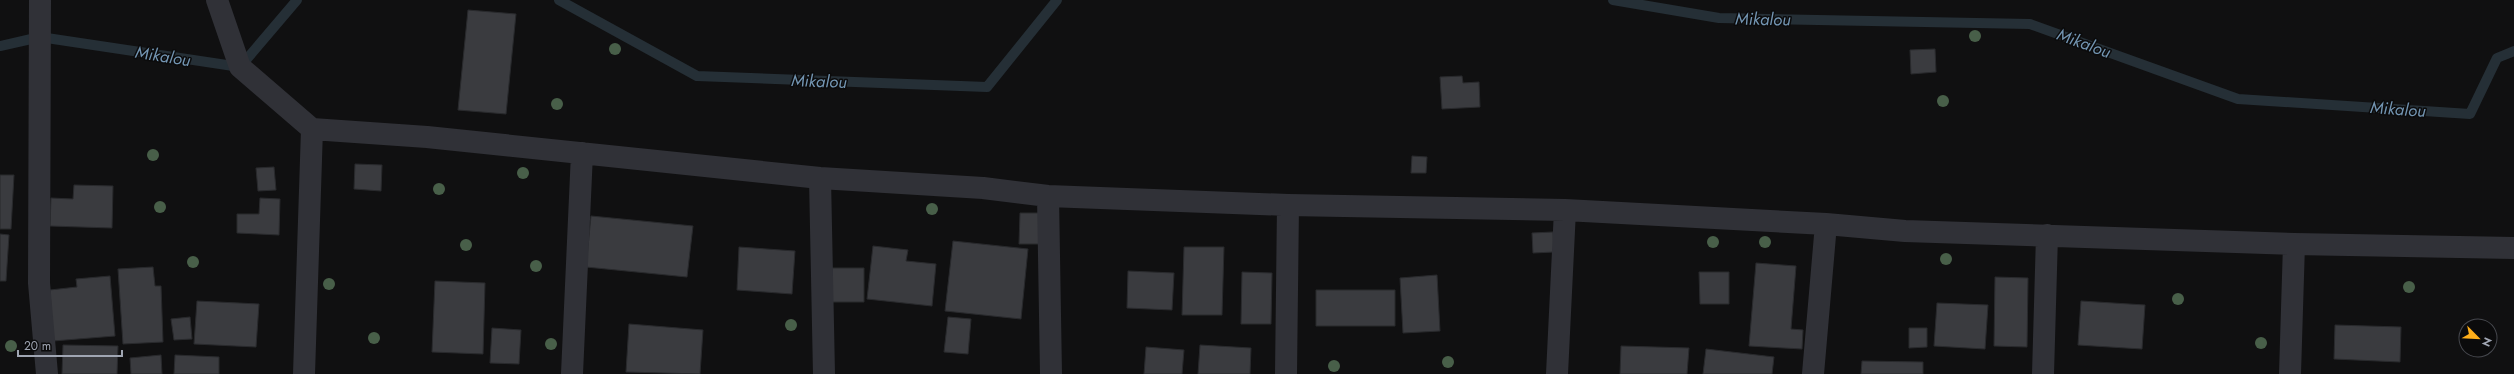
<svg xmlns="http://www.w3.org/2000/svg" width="2514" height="374" font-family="Jost,sans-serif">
<rect width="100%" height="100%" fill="#101011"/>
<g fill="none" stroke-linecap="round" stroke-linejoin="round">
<path stroke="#252f36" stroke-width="10" d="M559,0L697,76L987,87L1057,0
M1613,0L1719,18L2030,24L2238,99L2470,114L2497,58L2514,51
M0,46L40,37L240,67L297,0"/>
</g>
<path fill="#3a3b3f" stroke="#292a2d" d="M468,10L516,14L506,114L458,110Z
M1935,49L1936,72L1911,74L1910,50Z
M1462,76L1463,83L1479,82L1480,107L1442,109L1440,77Z
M1412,156L1427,157L1426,173H1411Z
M355,164L382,165L381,191L354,189Z
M274,167L276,190L258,191L256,168Z
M0,175H14L11,229H0Z
M74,185L113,186L112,228L50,226L51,198L73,199Z
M260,198L280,199L279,235L237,233V214H259Z
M1020,213H1045L1044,244H1019Z
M591,216L693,226L687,277L586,267Z
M1553,232L1554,252L1533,253L1532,233Z
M0,234L9,235L6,281H0Z
M953,241L1028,249L1021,319L945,311Z
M873,246L908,250L906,261L936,264L932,306L867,299Z
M739,247L795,251L792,294L737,290Z
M1184,247H1224L1222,315H1182Z
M1756,263L1796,266L1791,329L1803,330L1802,349L1749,346Z
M153,267L155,286H161L163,342L123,344L118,269Z
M832,268H864V302H831Z
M1128,271L1174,273L1172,310L1127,308Z
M1242,272L1272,273L1271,324H1241Z
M1699,272H1729V304H1700Z
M1437,275L1440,331L1403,333L1400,278Z
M110,276L115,336L53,341L50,290L77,287L76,279Z
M1995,277L2028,278L2027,347L1994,346Z
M435,281L485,283L483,354L432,352Z
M1316,290H1395V326H1316Z
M197,301L259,304L256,347L194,344Z
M2081,301L2145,305L2142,349L2078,345Z
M1937,303L1988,305L1985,349L1934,346Z
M190,317L192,339L174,340L171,319Z
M948,317L971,319L968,354L944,352Z
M629,324L703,330L700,374L626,372Z
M2335,325L2401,327L2400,362L2334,359Z
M492,328L521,330L519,364L490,363Z
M1909,328H1927V347L1909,348Z
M63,345L118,346L117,374H62Z
M1200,345L1251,348L1250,374H1198Z
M1621,346L1689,348L1687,374H1620Z
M1146,347L1184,350L1182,374H1144Z
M1706,349L1774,357L1772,374H1703Z
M161,355L162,374H131L130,358Z
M175,355L219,357V374H174Z
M1862,361L1923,362V374H1861Z"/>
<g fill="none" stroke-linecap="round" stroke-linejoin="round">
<path stroke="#303137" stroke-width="22" d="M40,0L39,283L47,374
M217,0L240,67L312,129L427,137L820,178L983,188L1048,196L1288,205L1565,210L1826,224L1905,231L2294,244L2514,248
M820,178L824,374
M1048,196L1051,374
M304,374L312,129
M572,374L582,153
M1286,374L1288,205
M1557,374L1565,210
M1813,374L1826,224
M2043,374L2047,235
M2290,374L2294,244"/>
</g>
<g fill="#485f49">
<circle cx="1975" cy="36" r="6"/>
<circle cx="615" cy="49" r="6"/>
<circle cx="1943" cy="101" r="6"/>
<circle cx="557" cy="104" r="6"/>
<circle cx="153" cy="155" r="6"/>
<circle cx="523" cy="173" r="6"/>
<circle cx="439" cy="189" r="6"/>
<circle cx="160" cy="207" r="6"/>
<circle cx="932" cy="209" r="6"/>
<circle cx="1713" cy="242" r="6"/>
<circle cx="1765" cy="242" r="6"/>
<circle cx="466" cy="245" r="6"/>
<circle cx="1946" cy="259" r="6"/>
<circle cx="193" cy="262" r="6"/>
<circle cx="536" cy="266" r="6"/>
<circle cx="329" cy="284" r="6"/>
<circle cx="2409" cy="287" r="6"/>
<circle cx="2178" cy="299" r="6"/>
<circle cx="791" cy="325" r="6"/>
<circle cx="374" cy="338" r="6"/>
<circle cx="2261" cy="343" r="6"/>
<circle cx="551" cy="344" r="6"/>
<circle cx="11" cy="346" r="6"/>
<circle cx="1448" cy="362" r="6"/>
<circle cx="1334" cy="366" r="6"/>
</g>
<g text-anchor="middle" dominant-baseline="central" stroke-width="3" stroke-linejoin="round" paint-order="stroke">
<g font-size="17" font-style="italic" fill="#7395b2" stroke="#0b0b0c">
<text transform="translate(1763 19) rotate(1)">Mikalou</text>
<text transform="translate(2084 43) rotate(20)">Mikalou</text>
<text transform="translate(163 56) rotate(9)">Mikalou</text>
<text transform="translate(819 81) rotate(2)">Mikalou</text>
<text transform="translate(2398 109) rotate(4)">Mikalou</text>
</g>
</g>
<g transform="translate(2478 338) rotate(114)"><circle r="19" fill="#0b0b0c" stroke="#47494f"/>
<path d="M0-3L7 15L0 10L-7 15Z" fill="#ffaf1a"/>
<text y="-6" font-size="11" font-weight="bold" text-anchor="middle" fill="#a0a6b3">N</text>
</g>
<path d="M18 350v6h104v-6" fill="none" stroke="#a0a6b3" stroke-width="2"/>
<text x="24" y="350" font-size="12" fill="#a0a6b3" stroke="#0b0b0c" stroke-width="3" paint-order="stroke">20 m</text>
</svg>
